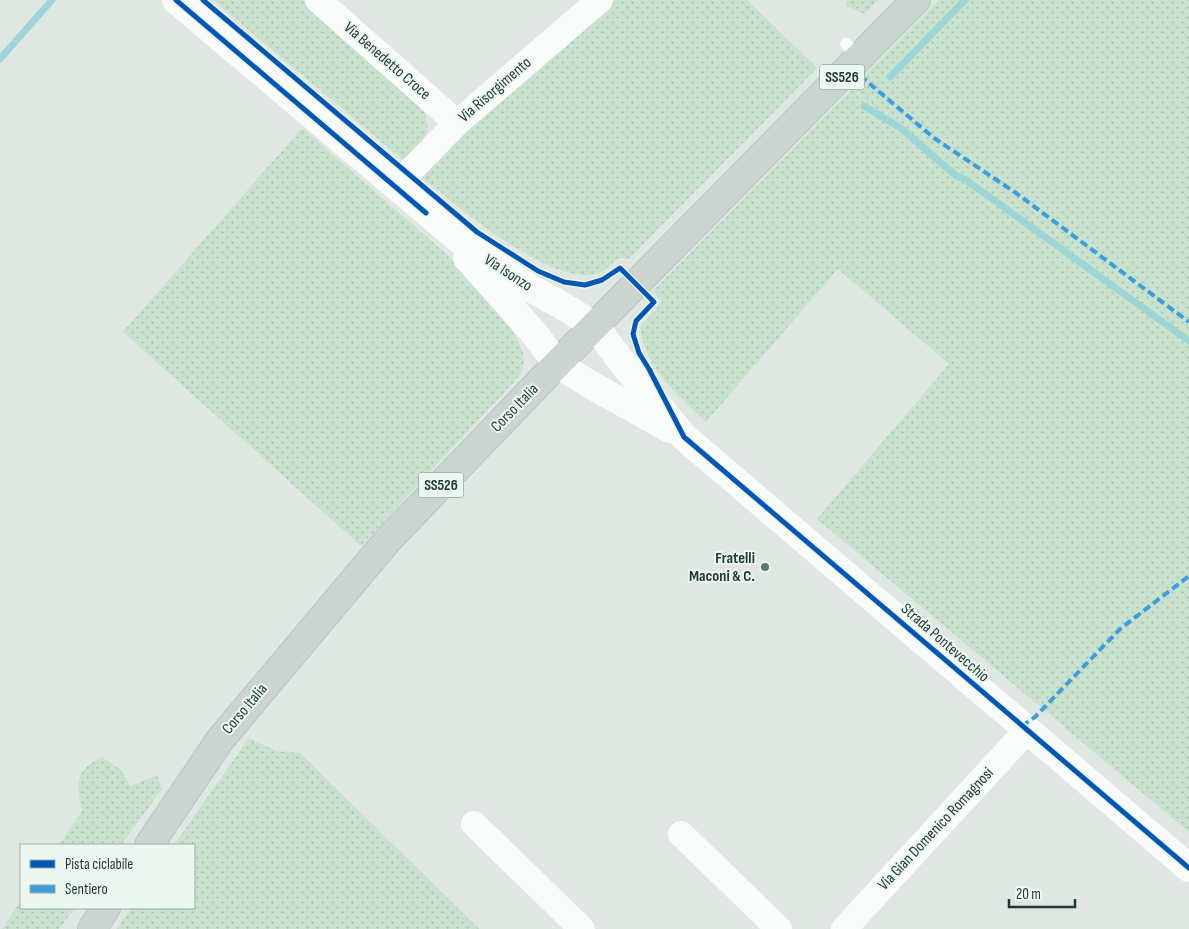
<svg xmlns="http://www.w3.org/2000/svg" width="1189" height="929" font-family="'Sofia Sans Condensed',sans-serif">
<defs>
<pattern id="grass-dots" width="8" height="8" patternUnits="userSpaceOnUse" patternTransform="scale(1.25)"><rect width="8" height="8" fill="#c8e2cd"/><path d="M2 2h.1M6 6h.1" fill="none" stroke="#abc3b0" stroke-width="1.8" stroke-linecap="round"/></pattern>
</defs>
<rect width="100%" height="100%" fill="#e0e7e3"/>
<path fill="url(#grass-dots)" d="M213,0H304L419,101C436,133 426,137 403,160Z
M614,0H747L817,68L629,259L619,258C612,263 604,272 597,274C549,286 455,204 419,175L454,140Z
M847,0H878L864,14L846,6Z
M939,0H1189V832L817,519L949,364L838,269L706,422C677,393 646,371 640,327L662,302L653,291Z
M302,128L451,258L481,287L507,323L517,339L523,352L524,362L521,373L514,382L361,546L123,332Z
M249,738L276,751L300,753L479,929H117L131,908H194V845H174Z
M102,757L120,769L131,786L157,775L162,789L121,845H59L82,811C76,783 74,771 102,757Z
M21,901V908H75L59,929H2Z"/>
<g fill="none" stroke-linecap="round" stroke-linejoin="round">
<path stroke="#9ed6d8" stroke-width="7" d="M0,59L52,0
M890,77L965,0
M864,106L902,129L955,175L966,180L1189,341"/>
<g stroke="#bac4c0" stroke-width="30">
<path id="primary" d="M149,845L220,740L387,541L557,364L916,0
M92,929L106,908"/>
</g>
<path stroke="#fafbfb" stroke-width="12" d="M846,44L861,58"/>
<path stroke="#fafbfb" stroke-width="26" d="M318,0L457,123
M395,187L457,123L600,0
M474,824L582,929
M681,834L779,929
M844,929L1020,738L1024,728"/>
<path stroke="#fafbfb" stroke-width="28" d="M176,0L461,241L528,287L563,306L595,326L621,361L684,437L1189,868
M467,258L534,333L557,364L593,386L670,429"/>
<use href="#primary" stroke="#ccd4d1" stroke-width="28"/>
<path stroke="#3c9ee1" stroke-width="4" stroke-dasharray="8 4" stroke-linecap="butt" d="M851,68L934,138L1016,193L1189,322
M1022,726L1035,717L1120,629L1189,576"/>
<g stroke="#edf7f1" stroke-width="8">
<path id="cycleway" d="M176,0L426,213
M203,0L477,232L538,271L564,282L585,285L602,280L620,268L654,302L636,321L633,334L639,353L649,369L684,437L1189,868"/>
</g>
<use href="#cycleway" stroke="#0057b8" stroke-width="5"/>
</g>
<circle fill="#62776f" stroke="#edf7f1" stroke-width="2" cx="765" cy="567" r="5"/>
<g text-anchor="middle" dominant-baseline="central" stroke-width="4" stroke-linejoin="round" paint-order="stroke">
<g fill="#edf7f1" stroke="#5c736a" stroke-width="1">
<rect x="819.5" y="64.5" width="45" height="25" rx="4"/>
<rect x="418.5" y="472.5" width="45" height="25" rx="4"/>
</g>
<g font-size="15" font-weight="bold" fill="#1e3a30">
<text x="842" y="77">SS526</text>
<text x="441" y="485">SS526</text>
</g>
<g font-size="16" fill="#1e3a30" stroke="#edf7f1">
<text transform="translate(387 61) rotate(41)">Via Benedetto Croce</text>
<text transform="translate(495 90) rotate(-41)">Via Risorgimento</text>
<text transform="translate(508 273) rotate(33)">Via Isonzo</text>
<text transform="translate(515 408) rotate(-46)">Corso Italia</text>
<text transform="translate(945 643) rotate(41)">Strada Pontevecchio</text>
<text transform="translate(245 709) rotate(-50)">Corso Italia</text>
<text transform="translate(936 829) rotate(-47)">Via Gian Domenico Romagnosi</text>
</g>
<g font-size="16" font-weight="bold" fill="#1e3a30" stroke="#edf7f1" text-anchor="end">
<text x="755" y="558">Fratelli<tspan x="755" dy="18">Maconi &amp; C.</tspan></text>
</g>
</g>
<rect x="20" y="844" width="175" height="65" fill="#edf7f1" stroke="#9aaba4"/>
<rect x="30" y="860" width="25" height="8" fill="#0057b8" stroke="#9aaba4"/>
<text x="65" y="869" font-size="15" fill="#1e3a30">Pista ciclabile</text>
<rect x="30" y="885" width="25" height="8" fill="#3c9ee1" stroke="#9aaba4"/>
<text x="65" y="894" font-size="15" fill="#1e3a30">Sentiero</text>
<path d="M1009 899v8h66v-8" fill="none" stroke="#1e3a30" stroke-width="2.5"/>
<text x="1016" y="899" font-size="15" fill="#1e3a30" stroke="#edf7f1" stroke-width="4" paint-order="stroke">20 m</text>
</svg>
